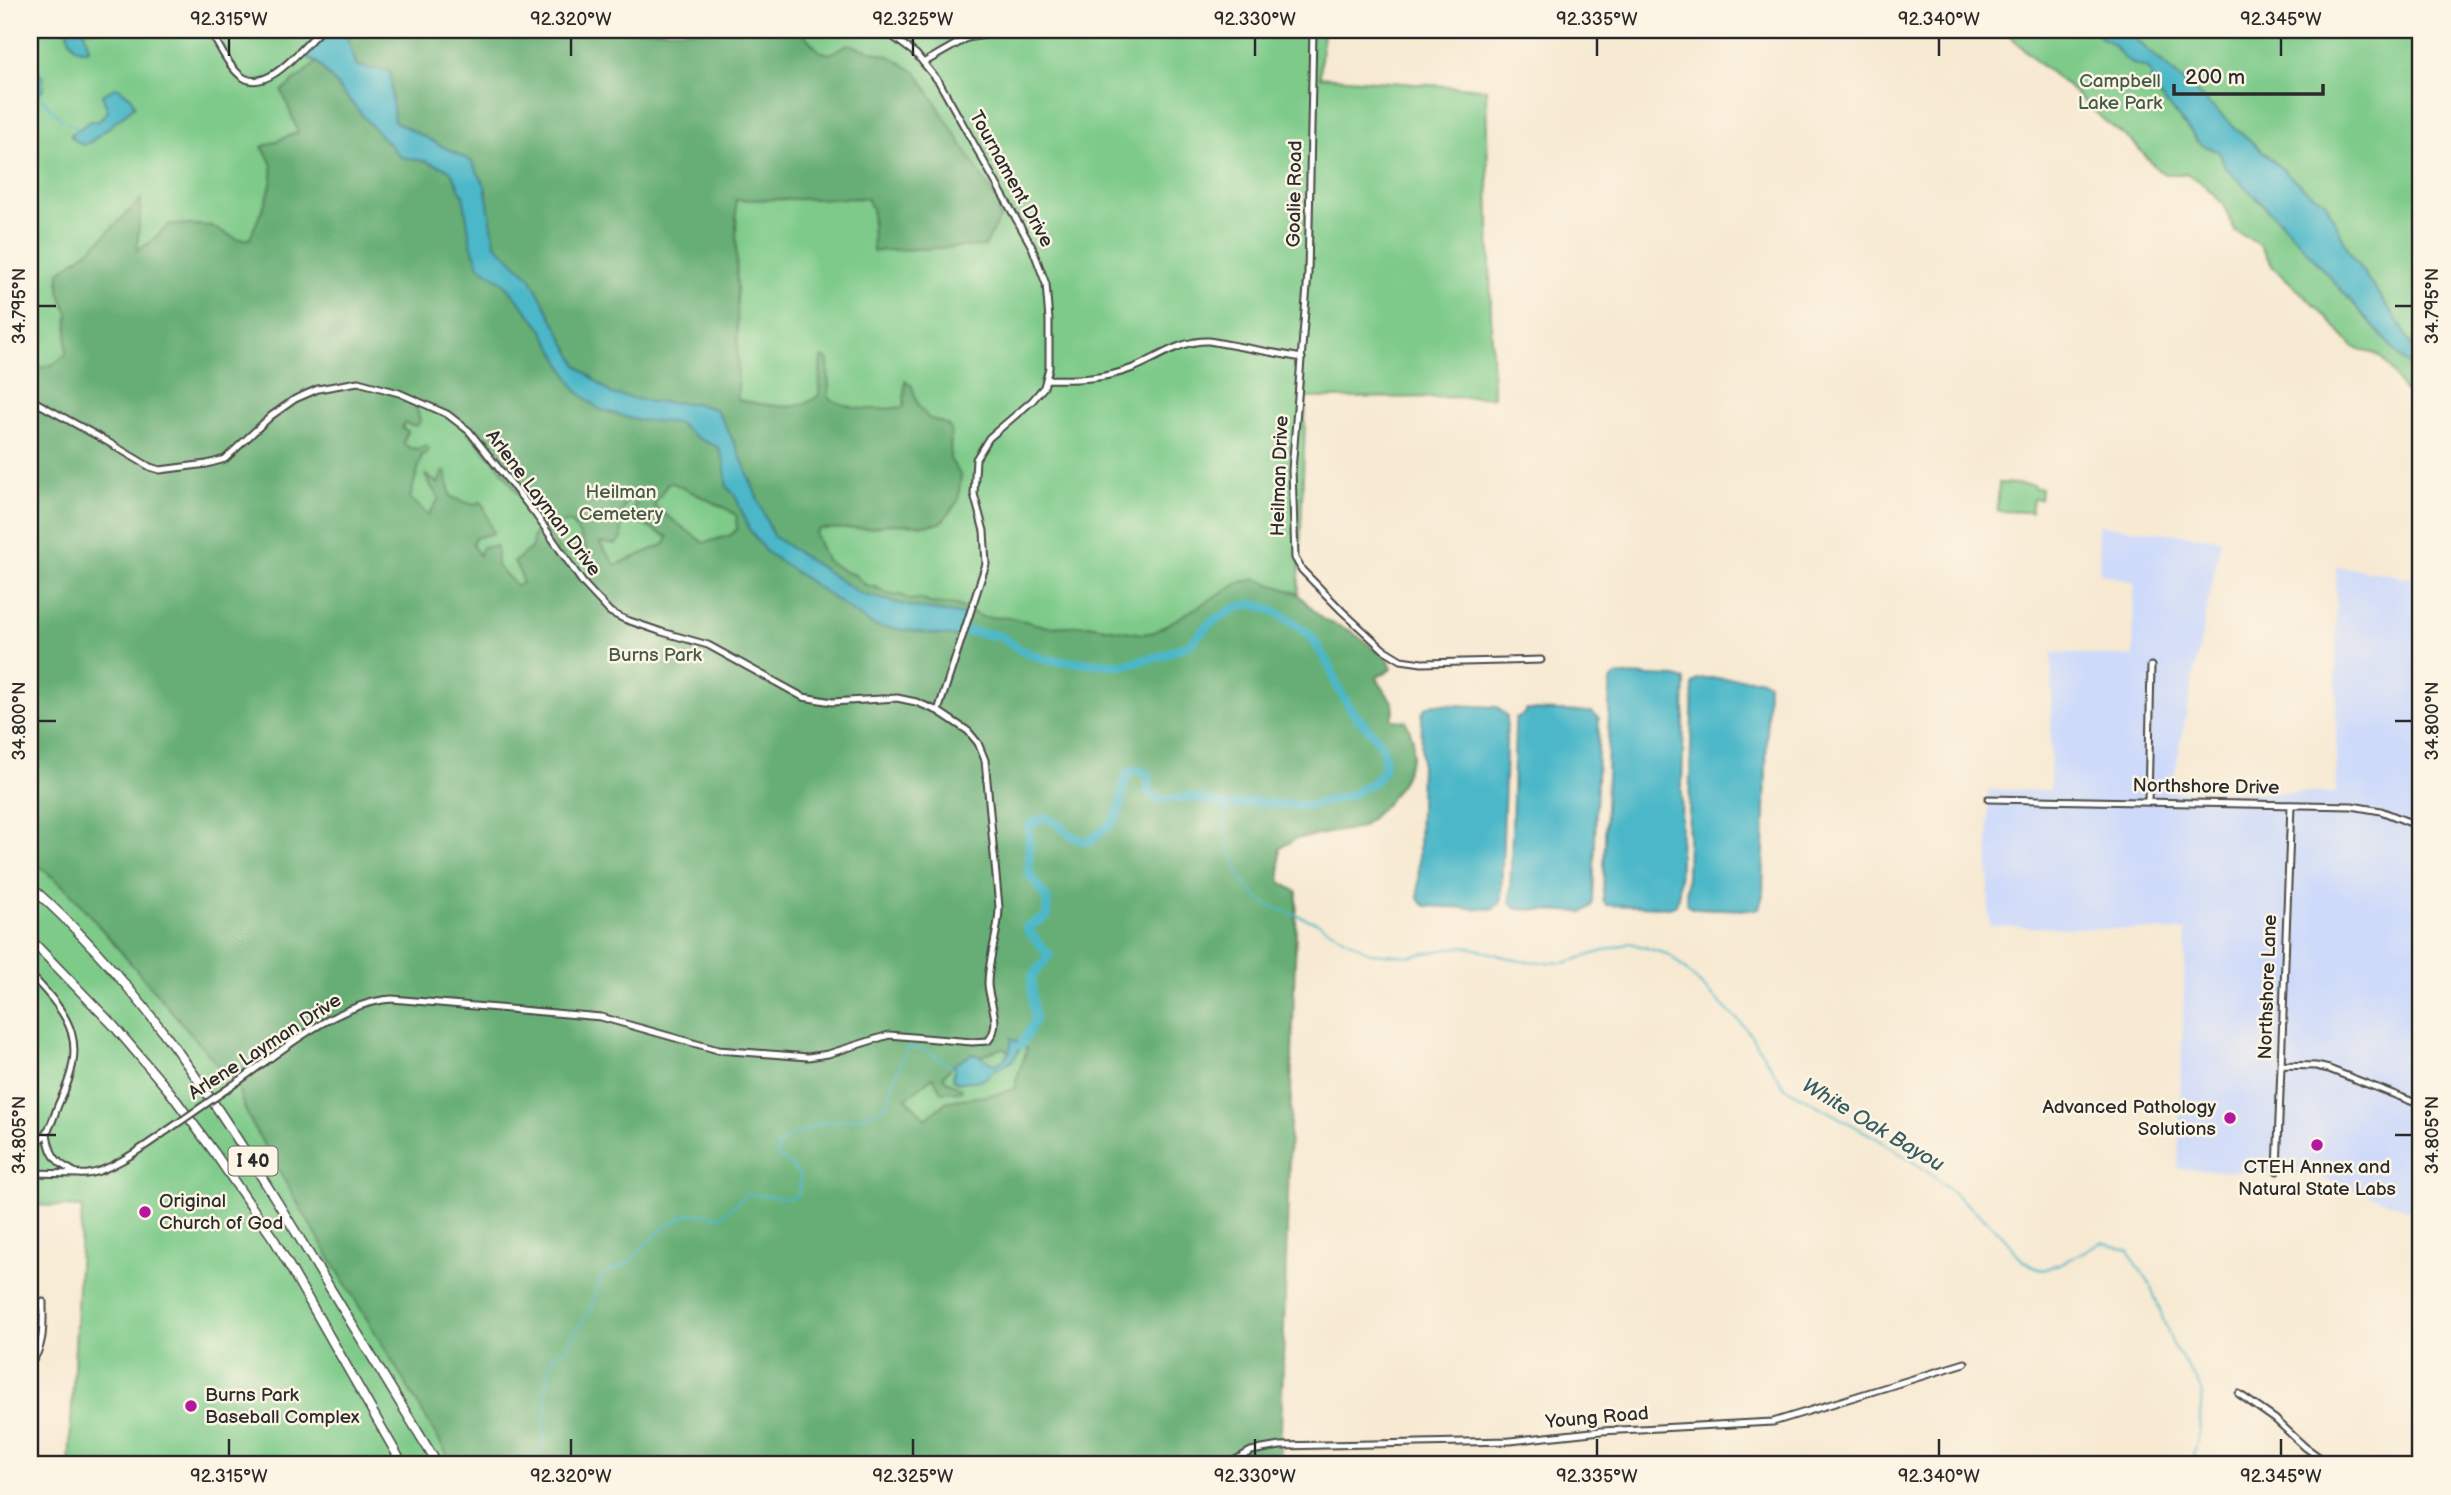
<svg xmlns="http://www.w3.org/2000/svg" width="2451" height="1495" font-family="'Balsamiq Sans',sans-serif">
<rect width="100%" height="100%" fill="#fcf5e5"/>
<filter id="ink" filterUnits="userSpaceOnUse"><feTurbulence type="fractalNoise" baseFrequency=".0143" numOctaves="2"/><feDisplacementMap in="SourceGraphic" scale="14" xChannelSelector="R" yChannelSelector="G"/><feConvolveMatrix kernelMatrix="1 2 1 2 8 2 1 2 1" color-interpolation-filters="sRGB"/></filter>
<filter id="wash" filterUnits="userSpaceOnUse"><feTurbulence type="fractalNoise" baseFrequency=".00686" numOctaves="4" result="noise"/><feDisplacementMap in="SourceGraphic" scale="28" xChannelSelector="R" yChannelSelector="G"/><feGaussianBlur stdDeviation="1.57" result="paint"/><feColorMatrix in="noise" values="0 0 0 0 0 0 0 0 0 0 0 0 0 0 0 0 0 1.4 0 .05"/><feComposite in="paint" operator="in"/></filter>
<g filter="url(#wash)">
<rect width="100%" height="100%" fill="#f7e9d2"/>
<path fill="#cedafa" d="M2098,525L2221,539L2171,792L2336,793V566L2421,579V796L2412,818L2421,822V1214L2315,1176L2178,1169L2186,931L1989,926L1988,790H2050L2052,652L2133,657L2134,582L2100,573Z"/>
<path fill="#7dca89" stroke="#547a5a" stroke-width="2" d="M30,30H1323L1320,77L1486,89L1493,397L1306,398L1297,630H1281L1273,1465H69L82,1207L30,1205Z
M2004,30H2096L2101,38C2120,43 2120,59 2133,64C2142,67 2146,66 2152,75L2150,85L2192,133C2201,149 2206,144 2219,152C2234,180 2260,201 2283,224C2325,267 2366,314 2404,361L2421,375V392L2404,391L2389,366L2378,355L2353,347L2317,307L2273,267L2260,245L2235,231L2223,204L2201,182L2187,174H2165L2158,170L2134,143L2106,122L2065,84L2037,62Z
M2121,30H2334L2348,32L2353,30H2387L2412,35L2421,33V361L2399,323L2351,255L2325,201L2306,190L2140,43Z
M1999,483L2034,485V488H2041L2040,499H2033L2031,512L1997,511Z"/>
<path fill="#66ae75" stroke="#486c50" stroke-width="2" fill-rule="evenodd" d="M356,30H787L801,31L819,51L830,54L848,44L891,57L917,73L999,204L1000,218L985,246L873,251L872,209L867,198L736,200L738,400C764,404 798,415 819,395L821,357L828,360L829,398C852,412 878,410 904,407L905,380L912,386L918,405L928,418L948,425L951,430L950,459L961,476L958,501L941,523L926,525L888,524L872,528L819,529L815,534L826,560L846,572L855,575L866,585L875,587L888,594L901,595L910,600L921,599L930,603L957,605L982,617L1012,618L1049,627L1087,625L1143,634L1154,632L1241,582L1256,579L1297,593L1322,619L1351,631L1389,660L1392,669L1378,676L1377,679L1393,703L1394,712L1391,717L1393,720L1406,721L1413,739V754L1403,780L1388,802L1362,827L1296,839L1280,848V878L1282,883L1297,892L1280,1465H453C398,1367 337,1273 282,1176C271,1155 242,1113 239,1090L69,891L30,858V371L54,364L66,354L68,313L59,291V272L91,249L141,199L137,250L148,244L170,224L211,226L237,239H250C257,217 275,190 272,168C272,161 266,153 262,147L298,132L282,91ZM420,402L456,419L497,464L543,528L533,536L532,547L514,562L521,575L522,583L517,586L497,566V546L482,547L479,555L472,544L475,538L494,533C487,524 488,510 481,502L473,505L451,497L445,472L442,473L438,484L425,474L429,483L439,499L428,515L410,498L422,455L427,453L429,449L425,445L419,449L410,448L403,443L408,431L402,428L404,423L414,426L418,425L420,420L416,406ZM668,483H673L725,508L736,515L737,529L731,535L704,543L654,506ZM628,497L636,503L627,517L668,537L665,544L616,565L599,543L616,544L622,538L621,516ZM571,522C582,537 590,555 592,574L583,583L544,528ZM1012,1039L1027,1049L1016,1080V1088L999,1094L947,1101L926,1119L906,1098L933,1077L942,1092L962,1091L961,1088L948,1082L943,1076L955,1064L972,1054L981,1056L1002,1048L1010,1052Z"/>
<path fill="#4cb7c8" stroke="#3c717a" stroke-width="2" d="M68,30H84L89,49C76,54 68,41 68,30Z
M325,30L345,33L357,66L390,71L394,121L471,161L485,185L495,244L530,277L578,366L612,394L652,402L694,403L715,409L721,417L737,448L773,536L861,594L917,608L967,615L959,637L880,627L871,624L765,551L749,529L735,495L727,487L724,461L718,447L697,438L678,423L636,420L599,409L576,390L542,329L504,283L479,266L471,244L463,195L450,170L425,161L401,157L369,123L317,62L306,57L309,45Z
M2096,30H2121L2140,43L2306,190L2325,201L2351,255L2399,323L2421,361V375L2404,361L2282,223L2226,168L2219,152C2206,144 2201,149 2192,133L2150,85L2152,75C2146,66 2142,67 2133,64C2119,59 2119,43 2101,38Z
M35,66L42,77L44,88L30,102V67Z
M117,87L131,97L135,106L92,141L83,145L71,137V134L91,121H99L108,111L102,95Z
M1623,675L1676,677L1685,680L1679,892L1676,905L1669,907L1607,905L1603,900L1610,681L1616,676Z
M1706,678L1759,679L1768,683L1763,895L1759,908L1752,910L1691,908L1686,903L1693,684L1699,679Z
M1434,704L1497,707L1507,716L1501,900L1499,904L1492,909L1425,906L1418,899L1422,715L1425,708Z
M1525,710L1591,712L1599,718L1593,902L1592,906L1584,912L1517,909L1510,902L1515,726L1516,718L1524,714Z
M1011,1038L1021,1045C1013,1067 1007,1061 992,1072C983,1079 994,1076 983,1079C975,1082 967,1080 959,1083L953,1079L955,1064L972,1054L981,1056L993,1064C1006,1062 1012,1051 1011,1038Z"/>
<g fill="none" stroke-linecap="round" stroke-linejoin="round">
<path stroke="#4cb7c8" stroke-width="2" d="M38,94L62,120
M67,122L77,129
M1227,807L1224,832L1240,876L1261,903L1316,922L1370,953L1410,956L1465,946L1520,961L1564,963L1630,943L1670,955L1746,1028L1784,1087L1878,1139L1924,1169L1997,1229L2024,1262L2043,1270L2066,1261L2102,1242L2127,1250L2150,1284L2172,1343L2202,1390L2199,1435L2194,1454L2200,1465
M528,1465L545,1443L543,1422L547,1409L546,1387L552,1357L567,1348L574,1333L592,1308L597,1286L604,1274L629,1263L639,1250L665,1227L691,1213L721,1217L747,1194L792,1199L798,1194L801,1177L790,1164L777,1156V1147L791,1136L823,1123L861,1117L887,1106L899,1066L909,1047L927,1051L953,1068"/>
<path stroke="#4cb7c8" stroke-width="9" d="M965,631L1000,636L1021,650L1046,660L1123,665L1161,656L1190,644L1210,623L1235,608L1251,604L1264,607L1282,615L1311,636L1330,667L1337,686L1352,711L1375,736L1381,745L1385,756L1383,771L1374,782L1348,796L1307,806L1252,802L1227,807L1207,800L1189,797L1160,800L1149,792L1148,775C1139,769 1134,769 1126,775L1119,812L1113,822L1091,841C1072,843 1062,824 1046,817L1029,825V874L1047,899V916L1026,928L1049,955L1032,977V997L1035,1020L1021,1045"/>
</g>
</g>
<g filter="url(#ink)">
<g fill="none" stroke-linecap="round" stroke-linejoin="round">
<g stroke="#4a4844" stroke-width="9">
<path id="minor" d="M209,30C219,44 227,65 241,76C267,96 303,46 321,30
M884,30L916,54L939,82L1032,247L1046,284L1049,320V368L1044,387L1032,401L989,438L976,459L974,494L984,531L986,564L938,711
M1313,30L1308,274L1292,470L1295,558L1302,570L1342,611L1383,649L1401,660L1422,663L1541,660
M925,62L967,38L1011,30
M1047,379C1077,380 1105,379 1133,368C1158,358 1180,340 1209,341L1302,358
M30,399L101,438L150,467L160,470L207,464L225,459L271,416L295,399L318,389L358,382L399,393L447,414L469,431L536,515L583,583L610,612L624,619L662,632L708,645L803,697L832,702L897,698L916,702L938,711L968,731L978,743L985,760L999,907C999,932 988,959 988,984C989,1004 1003,1023 988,1041L972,1042L889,1035L828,1054L808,1057L718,1050L601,1017L392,999C335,1003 279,1053 233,1085
M1988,799L2352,806L2381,811L2421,827
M2148,802L2151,666
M30,974C73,1019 88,1043 59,1103C55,1112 52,1126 46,1133C42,1139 35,1143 30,1148
M2281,1065L2316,1066L2329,1069L2421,1105
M47,1133C49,1147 52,1158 64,1166C68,1168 75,1173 79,1174C103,1178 149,1143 168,1130
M2277,1171L2291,805
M30,1173L79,1174
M30,1364C45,1347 43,1324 43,1302
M2239,1394L2275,1419L2305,1447L2330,1465
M1227,1465L1251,1451L1280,1446L1510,1441L1601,1431L1773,1422L1965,1363"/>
</g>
<g stroke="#4a4844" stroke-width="11">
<path id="highway" d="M30,886C141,984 220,1108 297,1234C344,1311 391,1388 438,1465
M30,939L113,1025L170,1092L214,1152L275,1241L403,1465"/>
</g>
<use href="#minor" stroke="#fff" stroke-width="5"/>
<use href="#highway" stroke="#fff" stroke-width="8"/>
<g stroke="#4a4844" stroke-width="9" stroke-linecap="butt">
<path id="minor-bridge" d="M168,1130L233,1085"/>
</g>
<use href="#minor-bridge" stroke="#fff" stroke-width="5"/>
</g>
</g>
<path fill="none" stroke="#2b2b2b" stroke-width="2.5" d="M229,38V56M571,38V56M913,38V56M1255,38V56M1597,38V56M1939,38V56M2281,38V56M38,306H56M2395,306H2412M38,721H56M2395,721H2412M38,1135H56M2395,1135H2412M229,1439V1456M571,1439V1456M913,1439V1456M1255,1439V1456M1597,1439V1456M1939,1439V1456M2281,1439V1456"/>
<g fill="#b5179e" stroke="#fcf5e5" stroke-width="2.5">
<circle cx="2230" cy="1118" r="7"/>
<circle cx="2317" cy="1145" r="7"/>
<circle cx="145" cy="1212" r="7"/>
<circle cx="191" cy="1406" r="7"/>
</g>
<g text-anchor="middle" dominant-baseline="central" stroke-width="5" stroke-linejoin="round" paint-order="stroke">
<rect fill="#fcf5e5" stroke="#6a6863" stroke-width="2" x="228.5" y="1146.5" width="49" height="29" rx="5"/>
<g font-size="18" font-weight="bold" fill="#2b2b2b">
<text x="253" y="1161">I 40</text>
</g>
<g font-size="19" fill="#445b47" stroke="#fcf5e5">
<text x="2120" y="81">Campbell<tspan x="2120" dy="22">Lake Park</tspan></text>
<text x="621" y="492">Heilman<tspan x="621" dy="22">Cemetery</tspan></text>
<text x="655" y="655">Burns Park</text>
</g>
<g font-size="19" fill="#2b2b2b" stroke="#fcf5e5">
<text transform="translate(1011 179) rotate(61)">Tournament Drive</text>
<text transform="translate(1295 194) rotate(-89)">Goalie Road</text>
<text transform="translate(1280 476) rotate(-88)">Heilman Drive</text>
<text transform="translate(543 503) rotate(53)">Arlene Layman Drive</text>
<text transform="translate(2206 787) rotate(1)">Northshore Drive</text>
<text transform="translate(2268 987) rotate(-88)">Northshore Lane</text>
<text transform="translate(265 1047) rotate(-33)">Arlene Layman Drive</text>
<text transform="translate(1597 1418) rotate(-5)">Young Road</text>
</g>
<g font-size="19" fill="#2b2b2b" stroke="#fcf5e5" text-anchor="start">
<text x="2216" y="1107" text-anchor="end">Advanced Pathology<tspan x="2216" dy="22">Solutions</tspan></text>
<text x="2317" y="1167" text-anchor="middle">CTEH Annex and<tspan x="2317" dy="22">Natural State Labs</tspan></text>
<text x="159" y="1201">Original<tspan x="159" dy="22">Church of God</tspan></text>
<text x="205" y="1395">Burns Park<tspan x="205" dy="22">Baseball Complex</tspan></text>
</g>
<g font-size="21" font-style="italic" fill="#375c62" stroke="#fcf5e5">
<text transform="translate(1873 1125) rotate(31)">White Oak Bayou</text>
</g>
</g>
<rect width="2451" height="1495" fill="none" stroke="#fcf5e5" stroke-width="77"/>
<path d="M2174 84v10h149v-10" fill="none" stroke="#2b2b2b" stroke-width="3.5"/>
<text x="2185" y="84" font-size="21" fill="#2b2b2b" stroke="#fcf5e5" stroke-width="5" paint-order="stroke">200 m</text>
<rect x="38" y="38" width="2374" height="1418" fill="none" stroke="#2b2b2b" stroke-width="2.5"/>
<g font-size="18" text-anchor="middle" fill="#2b2b2b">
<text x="229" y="25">92.315°W</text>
<text x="571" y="25">92.320°W</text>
<text x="913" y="25">92.325°W</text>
<text x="1255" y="25">92.330°W</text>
<text x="1597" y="25">92.335°W</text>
<text x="1939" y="25">92.340°W</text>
<text x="2281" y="25">92.345°W</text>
<text transform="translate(2432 306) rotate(-90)" y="6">34.795°N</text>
<text transform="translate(19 306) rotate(-90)" y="6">34.795°N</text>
<text transform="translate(2432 721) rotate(-90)" y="6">34.800°N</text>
<text transform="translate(19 721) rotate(-90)" y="6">34.800°N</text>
<text transform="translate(2432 1135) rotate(-90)" y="6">34.805°N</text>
<text transform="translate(19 1135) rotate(-90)" y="6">34.805°N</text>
<text x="229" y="1482">92.315°W</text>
<text x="571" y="1482">92.320°W</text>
<text x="913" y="1482">92.325°W</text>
<text x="1255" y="1482">92.330°W</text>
<text x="1597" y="1482">92.335°W</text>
<text x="1939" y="1482">92.340°W</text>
<text x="2281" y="1482">92.345°W</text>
</g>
</svg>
